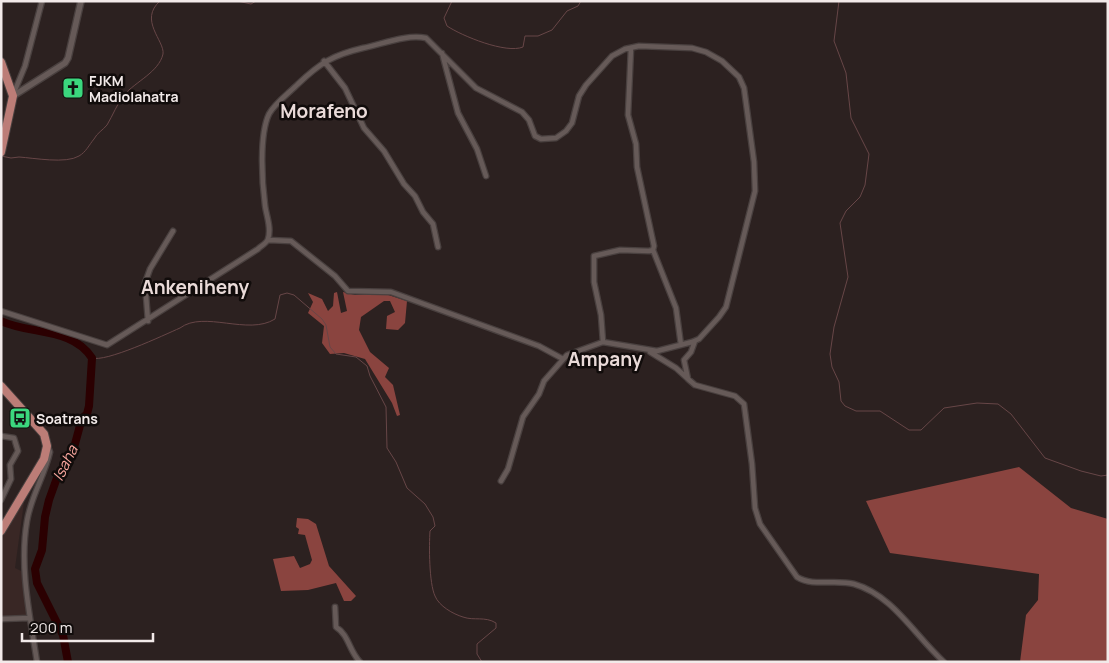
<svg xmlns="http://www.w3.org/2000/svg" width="1109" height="663" font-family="Manrope,sans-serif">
<rect width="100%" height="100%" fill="#2c2120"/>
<path fill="#392725" d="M24,502L15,568L23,572L29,617L1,618V536L20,504Z"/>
<path fill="#8a443f" d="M337,292L341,313L347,311L343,292L355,295L382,293L407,301L405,323L398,330L386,329L387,316L395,312L390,301H384L361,317L359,330L370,352L389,368L385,377L393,385L400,415L397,416L392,403L365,359L344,353L330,354L322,343L324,326L308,313L313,302L308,293L322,299L328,311L333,306L334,293Z
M1019,467L1071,508L1108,519V662H1020L1026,615L1038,600L1039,574L890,553L866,501Z
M297,518L308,519L316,524L329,566L356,596L351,601H344L336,583L308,590L281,591L273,559L294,556L300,568L310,564L312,560L305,535L298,534L299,529L296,527Z"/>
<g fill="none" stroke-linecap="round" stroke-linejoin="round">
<path stroke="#674647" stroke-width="1" d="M237,1L251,4L256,1
M452,1L444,18L447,26C462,36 506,54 523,47L525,36H538L552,30L567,11L578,6L581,1
M839,1L834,41L846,73L851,118L869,154L865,185L860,197L846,211L840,223L848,277L834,327L830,354L832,367L839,382L841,401L845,406L856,411H880L909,430H921L944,408L977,403L998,404L1011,414L1045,458L1081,471L1101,476L1108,475
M1,156L11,158L19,157C34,158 66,164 79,156C86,152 89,145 94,139C97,133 103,130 107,125C113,115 117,104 124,95C135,82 159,72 163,54C165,41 138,20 160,1
M92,358C105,363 164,335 180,328C204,310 248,336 275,319L280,295L287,293L294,295L322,319L326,325L330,347L336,354L356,357L367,366L370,376L386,407L387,448L396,462L407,488L425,504L433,517L435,526L430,531C429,546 429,583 435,596C439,606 453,614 463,617C474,621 485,616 496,623V628L477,644V654L482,662"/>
<path stroke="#2b0001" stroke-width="8" d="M1,321C31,335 72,327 92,358L89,406L87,414L82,418L72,455L58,475L49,500L45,517L42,550L35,569L37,583L63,635L68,662"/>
<g stroke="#49403f" stroke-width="7">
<path id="minor" d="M442,53L458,113L477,149L486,176
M324,61L345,88L364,128L384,151L404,184L415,196L423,212L433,224L438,247
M13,95L25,66L42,1
M268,240L291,241L335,276L348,291L391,292L539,346L563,359
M653,250L676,308L681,345
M1,311L107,345L258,249C261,246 267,243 268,239C272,228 266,215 265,205C262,182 259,135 269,114C275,103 289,93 298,84C320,63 333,55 363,48C383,44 406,34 426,38L476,88L522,112L529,120L535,136L541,139L556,138L566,131L572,123L579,96L586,85L612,56L625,49L639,46L692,48L706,52L722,61L739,77L744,88L754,162L755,191L726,307L719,317L699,339L692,342L657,351L603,342L567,355L544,381L539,394L523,417L508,469L501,481
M148,321L145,283L150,269L173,231
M695,341L691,352L684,360L688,379L695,385L735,396L744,404L752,464L755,508L760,524L797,577C813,587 835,579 854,584C893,595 915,636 944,662
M603,342L601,315L594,282V256L620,250L649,251L653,250L654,246L637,167L636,144L628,115L631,48
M650,352L676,368L687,378
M1,436L14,438L18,451L10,465L11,479L1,500
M335,607L336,627C349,635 349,651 360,662
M1,619L30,618
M37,662C30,616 19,567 27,521C31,496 45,475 50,452L48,447"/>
</g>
<g stroke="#49403f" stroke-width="8">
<path id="tertiary" d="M13,96L65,63L68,58L81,1"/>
</g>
<g stroke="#49403f" stroke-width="10">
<path id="primary" d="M1,62L13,96L1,152
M1,386L36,425L44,434L47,446L44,459L1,531"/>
</g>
<use href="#minor" stroke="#665a58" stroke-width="4.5"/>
<use href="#tertiary" stroke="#665a58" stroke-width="5.5"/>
<use href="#primary" stroke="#bc7d77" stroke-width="8"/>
</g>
<defs>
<g id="church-square" transform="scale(1.125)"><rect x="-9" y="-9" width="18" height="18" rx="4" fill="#3bd77e" stroke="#110c0b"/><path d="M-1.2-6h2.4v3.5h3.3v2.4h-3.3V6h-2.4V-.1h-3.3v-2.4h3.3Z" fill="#111"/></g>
<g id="bus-square" transform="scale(1.125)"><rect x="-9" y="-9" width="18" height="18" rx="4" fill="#3bd77e" stroke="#110c0b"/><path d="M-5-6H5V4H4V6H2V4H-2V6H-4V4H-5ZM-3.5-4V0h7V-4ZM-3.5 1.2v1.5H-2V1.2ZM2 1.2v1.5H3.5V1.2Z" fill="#111"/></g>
</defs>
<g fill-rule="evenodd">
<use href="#church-square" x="73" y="88"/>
<use href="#bus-square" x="20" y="418"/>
</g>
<g text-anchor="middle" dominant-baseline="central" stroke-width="5" stroke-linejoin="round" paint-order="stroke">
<g font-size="14" font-weight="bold" fill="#f2eae9" stroke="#110c0b" text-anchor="start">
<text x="89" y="80">FJKM<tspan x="89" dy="16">Madiolahatra</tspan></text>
<text x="36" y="418">Soatrans</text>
</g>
<g font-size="15" font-style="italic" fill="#fca8a0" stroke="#110c0b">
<text transform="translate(65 463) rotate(-64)">Isaha</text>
</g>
<g font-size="19" font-weight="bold" fill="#eadbd9" stroke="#110c0b">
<text x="324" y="111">Morafeno</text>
<text x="195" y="287">Ankeniheny</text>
<text x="605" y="359">Ampany</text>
</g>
</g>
<rect width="1109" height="663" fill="none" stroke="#f2eae9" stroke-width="5"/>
<path d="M22 633v8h131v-8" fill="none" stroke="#f2eae9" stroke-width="2.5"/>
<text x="30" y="633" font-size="15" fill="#f2eae9" stroke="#110c0b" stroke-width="4" paint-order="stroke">200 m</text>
</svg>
